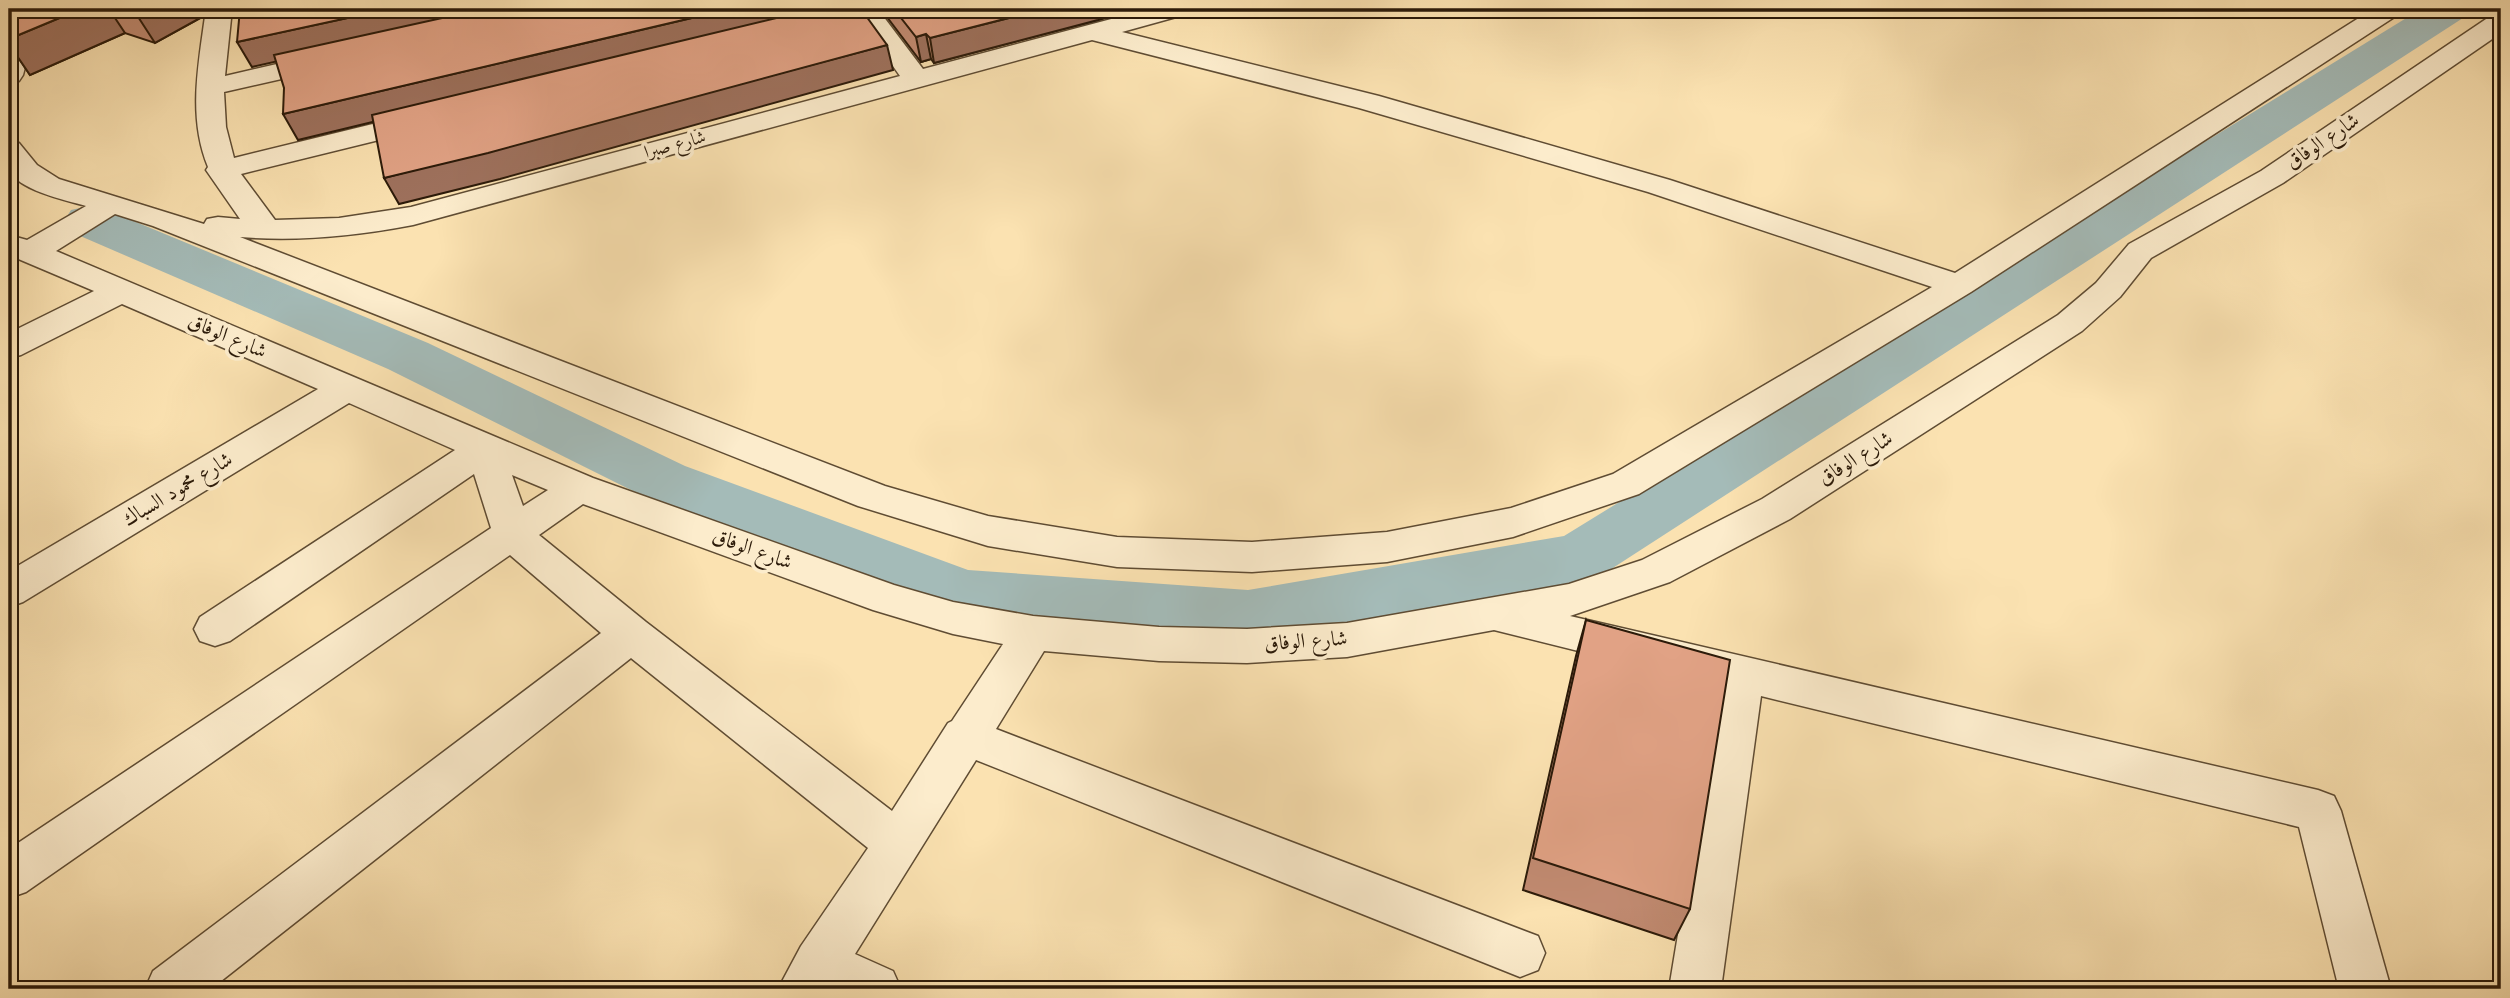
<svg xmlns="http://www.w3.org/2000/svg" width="2510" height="998" font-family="'Old Standard TT',Amiri,serif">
<rect width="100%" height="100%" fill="#fbe2b1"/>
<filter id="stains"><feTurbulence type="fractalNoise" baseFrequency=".00286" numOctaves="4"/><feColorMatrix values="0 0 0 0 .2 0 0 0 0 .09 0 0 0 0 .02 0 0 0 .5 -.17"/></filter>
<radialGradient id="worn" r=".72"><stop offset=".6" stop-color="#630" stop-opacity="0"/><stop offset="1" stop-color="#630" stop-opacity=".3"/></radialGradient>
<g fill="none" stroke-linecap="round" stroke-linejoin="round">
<path fill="#a4bbb8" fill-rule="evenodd" d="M2421,9H2469L2463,18L1602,575L1579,582L1248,642L964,620L941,613L643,496L388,369L71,232L64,221L71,210L89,206L107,210L428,343L685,466L968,570L1248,590L1564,536Z"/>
<g stroke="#5f4c33" stroke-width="3">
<path id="minor" d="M14,9H40L23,75L19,81L9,83V28Z
M206,9H232L225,76L329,52L339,54L343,60L339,66L224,92L226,127L234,158L426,111L436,114L440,120L436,126L241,174L275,220L339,218L411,207L900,76L861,21L814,33L805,31L801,25L805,19L849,9H893L889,14L883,16L923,69L1149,9H1191L1187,14L1122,32L1379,96L1670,180L1955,273L2373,9H2403L2399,14L1971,292L1639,494L1513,537L1387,562L1252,572L1117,567L988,546L858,506L153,226L115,214L56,251L593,478L894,585L953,602L1033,616L1159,627L1247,629L1347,623L1569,584L1642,560L1762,499L2058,315L2096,283L2129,244L2261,171L2492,15L2501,13V33L2283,183L2151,258L2120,297L2082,331L1790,519L1670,582L1570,616L2318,790L2334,796L2341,811L2391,989H2339L2299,827L1761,696L1721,989H1669L1719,686L1494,630L1347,657L1247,663L1159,661L1044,651L996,729L1538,936L1545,953L1538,970L1520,977L976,760L855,954L893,971L901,989H778L801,946L868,848L631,658L211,989H145L153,971L601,633L510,555L26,892L9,898V849L491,528L474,474L230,641L215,646L200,641L194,629L200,617L455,450L349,403L23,602L9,607V571L318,389L122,304L21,355L9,358V333L94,291L9,255V235L27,240L86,206C66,200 15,190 9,168C7,160 9,148 9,140L19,143L37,165L59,179L204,224L207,219L218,217L240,219L206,170L208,167C187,116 199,62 206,9ZM1092,40L1359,108L1648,192L1932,287L1613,474L1511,508L1387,532L1252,542L1117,537L988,516L885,486L240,237C298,242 355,236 413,225ZM512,475L548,490L523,506ZM583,504L873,610L953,634L1003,644L952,721L948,723L892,811L646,622L539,535Z"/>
</g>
<use href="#minor" fill="#fceccc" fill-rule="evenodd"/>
</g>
<path fill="#c28b72" stroke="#2b1a09" stroke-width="2" d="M10,9H204L202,17L155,43L125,33L30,75L9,44V14Z
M886,9H1134L1098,20L934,63L931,59L921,62L887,17Z
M1586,620L1690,909L1674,940L1523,890L1576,656Z"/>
<path fill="#9e715d" stroke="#2b1a09" stroke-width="2" d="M81,9H109L125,33L30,75L9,44V39Z
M133,9H204L202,17L155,43Z
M389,9H509L252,67L237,42Z
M730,9H839L298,140L283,114Z
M1044,9H1134L1098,20L934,63L930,38Z
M926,34L931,59L921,62L916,37Z
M887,45L893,70L500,179L399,204L384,178Z"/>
<path fill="#e1a285" stroke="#2b1a09" stroke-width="2" d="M10,9H81L9,39V14Z
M240,9H389L237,42Z
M483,9H730L283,114L284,88L274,55Z
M814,9H861L887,45L488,153L384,178L372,115Z
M894,9H1044L930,38L926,34L916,37Z
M1586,620L1730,660L1690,909L1533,858Z"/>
<g text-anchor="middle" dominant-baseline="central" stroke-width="7" stroke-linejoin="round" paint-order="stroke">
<g font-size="18" fill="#2b1a09" stroke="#fceccc">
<text transform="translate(675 145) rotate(-15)">شارع صبرا</text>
</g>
<g font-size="21" fill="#2b1a09" stroke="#fceccc">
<text transform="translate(2323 142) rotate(-34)">شارع الوفاق</text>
<text transform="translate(227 337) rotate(23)">شارع الوفاق</text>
<text transform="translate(1856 459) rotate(-32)">شارع الوفاق</text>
<text transform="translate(178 490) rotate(-31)">شارع محمود السباك</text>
<text transform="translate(752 550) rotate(20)">شارع الوفاق</text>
<text transform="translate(1306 642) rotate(-4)">شارع الوفاق</text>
</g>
</g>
<rect width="2510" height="998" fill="none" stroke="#fbe2b1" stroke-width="35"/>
<rect x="10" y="10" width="2489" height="977" fill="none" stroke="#2b1a09" stroke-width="3.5"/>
<rect x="18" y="18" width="2475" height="963" fill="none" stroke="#2b1a09" stroke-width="2"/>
<rect width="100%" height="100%" filter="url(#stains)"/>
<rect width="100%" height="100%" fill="url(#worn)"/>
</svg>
